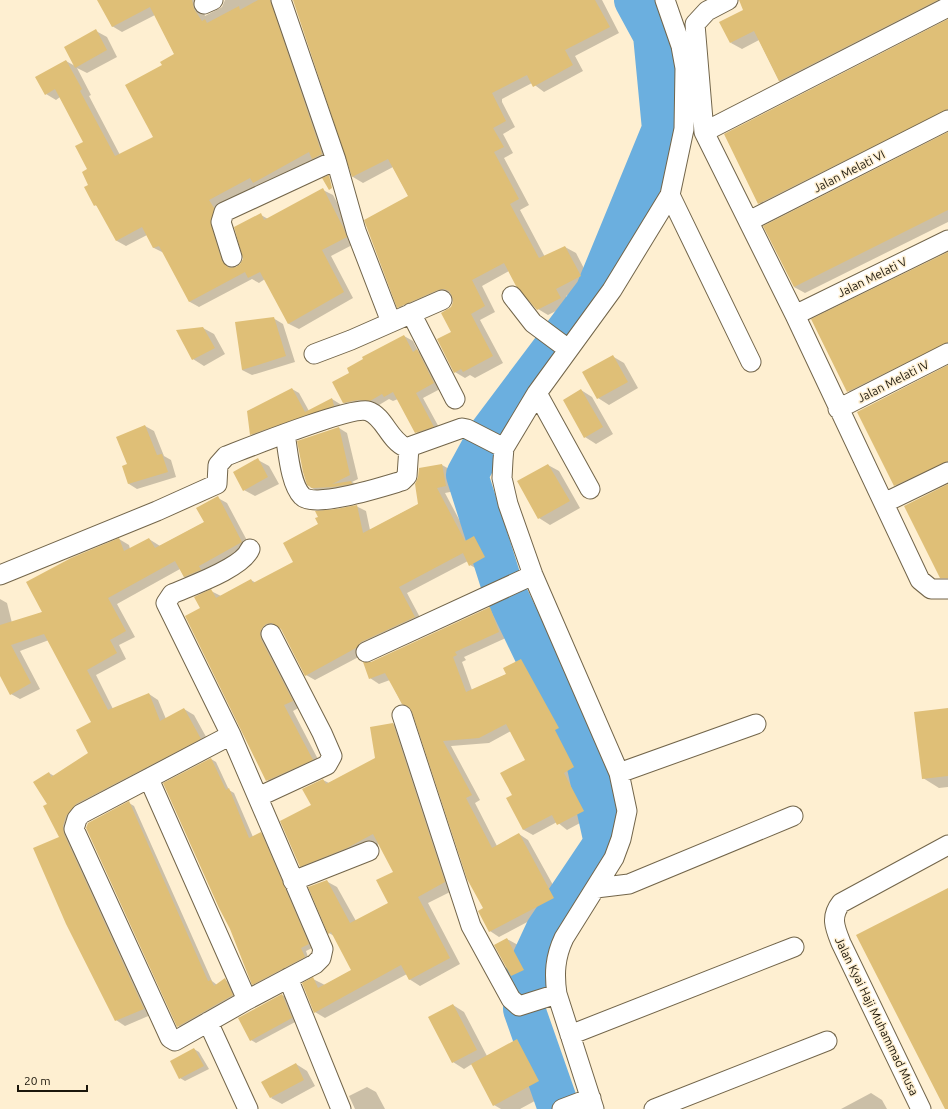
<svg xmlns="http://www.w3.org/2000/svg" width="948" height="1109" font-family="Ubuntu,sans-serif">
<rect width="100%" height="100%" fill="#feefd1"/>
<path fill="#0003" d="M99,0H210L203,9L205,16L222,7L225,0H271L278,14L332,160L263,188L258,185L218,206L220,231L231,267L235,269L241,265L261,215L268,219L323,190L333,195L353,233L356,243L331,256L353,298L299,329L289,324L265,279L259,283L252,279L199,307L190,302L164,253L154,248L147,235L126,246L117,241L99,207L95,205L90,185L84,142L60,97L56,100L46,94L66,61L75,66L96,31L107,37L117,57L87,73L77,68L91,95L89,96L120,155L154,138L163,65L175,55L155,15L122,32L112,26Z
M294,0H602L619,33L575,56L583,71L544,92L532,83L502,99V102L515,127L503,134L513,153L504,158L529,205L520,210L545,257L565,247L576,253L591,282L566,296L570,304L548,315L538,309L509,271L482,286L495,312L480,320L503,363L475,378L470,375L465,378L455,372L452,332L453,296L449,295L408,313L398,307L409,197L393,167L363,183L353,177Z
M741,0H948L790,87L779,81L759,40L742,49L731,43L744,10Z
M948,20V119L770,210L759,203Z
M948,133V222L805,293L794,287Z
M948,253V352L859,398L848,391Z
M273,318L283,324L295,362L252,375L242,370Z
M203,328L214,334L225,354L204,366L193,359Z
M404,336L413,341L418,351L426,355L442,388L423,398L441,431L424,437L416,432L398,399L393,401L389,399L379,405L367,404L352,408L344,403L351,373Z
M612,356L624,363L638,388L609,405L598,398Z
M948,366V471L906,492L895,485Z
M292,389L299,393L309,411L332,399L340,404L341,410L259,439L251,434Z
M581,390L592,397L613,434L596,444L585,437Z
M145,426L154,431L164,456L171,460L176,477L137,489L129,484L128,465Z
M339,428L347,433L358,479L352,482L359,486L319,492L310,487Z
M258,460L269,466L279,484L255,496L244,490Z
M442,465L451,470L455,491L445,493L470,540L474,537L484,543L494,562L479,570L470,565L468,561L407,593L423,623L315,680L306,675L281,628L276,629L302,706L293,711L321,765L276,786L267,780L201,608L211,591L221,596L251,580L256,583L295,562L320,525L336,510L356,506L366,511L370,530L419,504Z
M548,465L559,471L580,508L550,525L539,518Z
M218,498L227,503L251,548L194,582L184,577L180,569L117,604L135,637L119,645L126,659L96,675L113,709L149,694L158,700L166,719L184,709L194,715L210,744L76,821L153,1014L125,1026L116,1020L61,837L48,804L49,773L54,776L90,753L93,722L49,640L20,651L40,689L20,699L11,694L0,674V599L7,603L12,623L43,612L119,539L129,545L130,549L149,539L160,546L205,522Z
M490,608L499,614L508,637L464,657L466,660L462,662L472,690L507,674L521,660L530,665L568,733L564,736L583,772L572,778L593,816L567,830L557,822L533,835L524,830L513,795L526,760L511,731L489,743L451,746L480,800L475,803L497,846L519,834L528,840L563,903L499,937L490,931L484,909L412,709L402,704L390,680L379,684L370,678L371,663Z
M948,709V787L939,788L923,778Z
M393,724L404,731L456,889L428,903L460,964L420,986L409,979L407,974L325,1018L315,1012L313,979L325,985L352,970L334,936L329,933L326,881L337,887L356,921L389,903L394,872L379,843L358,854L311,872L300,866L312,805L323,780L329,783L376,759Z
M211,759L216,762L229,790L234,793L253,837L261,833L266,836L314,947L306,951L309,960L258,987L253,984Z
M129,803L134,806L212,981L217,985L225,980L231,983L238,999L184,1030L178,1026Z
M507,939L518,945L534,976L523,982L512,976L495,945Z
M282,995L288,998L297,1021L256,1043L251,1040L240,1018Z
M453,1005L464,1012L487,1056L517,1040L533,1050L555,1090L520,1109H501L494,1105L472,1064L464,1069L453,1062Z
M194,1049L199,1052L209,1069L185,1081L180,1078Z
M296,1064L307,1071L315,1086L282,1104L271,1098Z
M367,1087L376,1092L385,1109H355L349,1096Z
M871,1093L882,1100L887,1109H841Z"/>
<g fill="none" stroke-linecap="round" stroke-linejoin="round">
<path stroke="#6bafdf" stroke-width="42" d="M559,1109L524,1009L527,972L546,931L605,843L587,762L502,585L467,475L490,433L596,292L663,129L654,35L635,0"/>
</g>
<path fill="#dfbf77" d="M97,0H192L194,9L202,21L205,19L207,23L239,6L240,10L258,0H270L322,154L312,159L309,152L253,183L250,178L209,200L214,208L211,225L222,261L229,268L236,267L240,264L243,259L234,227L261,213L264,220L323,188L343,227L347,237L322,250L344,292L288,324L260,272L248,278L245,272L189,302L159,246L153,248L142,227L116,241L96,205L94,206L84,187L88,185L82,172L87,169L75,146L83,142L55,89L45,95L35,77L66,60L82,89L80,91L115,156L153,137L125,85L162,65L160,62L174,54L150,7L112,27Z
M293,0H595L610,27L565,50L573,65L533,87L527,75L492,93L506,121L493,128L504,147L494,152L519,199L510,204L539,258L565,246L581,276L556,289L561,298L537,310L516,286L504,263L472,280L485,306L471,314L493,356L463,372L461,369L454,373L437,339L451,332L441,313L451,307L453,302L452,296L449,291L444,289L438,290L397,308L364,220L408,196L388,159L352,177Z
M739,0H938L779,81L754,31L730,43L719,22L743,10Z
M948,19V109L758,204L724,134Z
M96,29L107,50L75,68L64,47Z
M948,132V210L794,287L763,226Z
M329,175L332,188L329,190L322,178Z
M948,252V342L847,392L811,319Z
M274,317L286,356L242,370L235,322Z
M203,327L215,348L192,360L176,330Z
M404,335L413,352L417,349L434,383L416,393L434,427L415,433L393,392L384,397L382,394L370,401L358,400L343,403L332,382L349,373L347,368L363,359L362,357Z
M613,355L628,382L597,399L582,372Z
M948,365V461L894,486L857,412Z
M292,388L305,412L332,398L334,406L250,435L247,411Z
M581,389L603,427L584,438L563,400Z
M145,425L157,455L162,454L168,472L128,484L122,466L127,464L116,437Z
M339,427L350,475L332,484L351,481L352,484L333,487L312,488L307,485L303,472L297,441Z
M258,458L268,477L243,491L233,472Z
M442,464L446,486L437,488L465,541L474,536L485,557L469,566L463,553L399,587L415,617L361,642L356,648L305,676L281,629L272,623L266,624L262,628L260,633L261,639L293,701L284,705L313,760L266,781L185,616L200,608L194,597L211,589L216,598L251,579L253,583L293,562L283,543L318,524L315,518L318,517L315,511L336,509L357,505L363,533L418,504L415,484L418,477L419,468Z
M548,464L570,501L538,519L517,481Z
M948,484V578H940L904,506Z
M218,496L242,542L199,566L201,570L198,571L184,577L175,561L108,598L126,631L110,640L117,653L87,670L108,710L149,693L160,721L184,708L201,739L76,804L66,816L63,826L64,834L144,1009L115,1021L66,924L33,848L59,837L43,806L47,804L33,782L49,772L51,777L88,753L76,730L91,722L44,634L11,645L31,683L10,695L0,676V625L42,612L26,582L71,558L119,538L124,551L149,538L155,548L204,522L196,508Z
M490,607L499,632L455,652L457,655L453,657L466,692L506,674L503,668L521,659L559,728L555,730L574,767L564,773L584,811L557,825L552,815L523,830L506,798L512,795L500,773L525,760L506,724L479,738L443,741L472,795L466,798L492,848L519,833L554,898L489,932L478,911L483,908L467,879L412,712L409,707L402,704L385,673L369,679L363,662H371Z
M948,708V776L922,779L914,712Z
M393,723L445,882L418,897L450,958L409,980L401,965L314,1013L302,983L313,977L318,988L351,970L331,932L328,934L308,887L327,880L350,923L388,903L376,880L393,872L373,834L347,848L300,867L280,821L311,805L302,789L323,779L326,784L375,758L370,727Z
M211,758L226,790L229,788L249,838L261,832L309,944L301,948L305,957L252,985L230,929L219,908L163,783Z
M129,801L208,981L211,980L214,986L225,978L233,995L177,1027L86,828L88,823Z
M948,888V1109H945L856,935Z
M507,938L524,970L511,976L494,945Z
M282,994L292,1018L250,1041L238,1018Z
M453,1004L477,1050L452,1063L428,1017Z
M517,1039L539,1081L493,1106L471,1064Z
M194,1048L204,1066L179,1079L170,1061Z
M296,1063L304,1080L270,1098L261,1082Z"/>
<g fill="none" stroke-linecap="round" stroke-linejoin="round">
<g stroke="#72654a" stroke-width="21">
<path id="street" d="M281,0L336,160L356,231L391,322
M728,0L707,11L695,24L704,132L795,315L920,580L931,589H948
M204,4L213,0
M704,132L948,7
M670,195L751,362
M749,221L948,120
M232,257L221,222L224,212L336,160
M512,296L533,323L568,349
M411,313L455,399
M795,315L948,240
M314,354L351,340L442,300
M537,393L590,489
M838,409L948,353
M285,434C288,450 290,484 302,496C314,509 385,486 402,481L407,476L409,447
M884,503L948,472
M0,575L157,511L217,484L218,465L226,456C247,448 352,406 368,411C384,416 389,440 405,447H409L462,428L467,429L504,448
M366,652L533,575
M402,715L471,926L511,999L519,1006L557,994
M231,735L81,814L77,819L74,829L170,1038L175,1041L247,1000L315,964L321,958L323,949L231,735L166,603L172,594C190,586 243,568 250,549
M619,773L756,724
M149,779L247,1000
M258,797L327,765L332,756L322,733L271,634
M293,881L369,851
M596,888L629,884L793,816
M288,978L341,1109
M208,1022L248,1109
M570,1035L794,947
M562,1109L591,1098
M594,1109L557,994C554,974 555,957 564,938L614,858L621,839L627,811L619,773L533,575L508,504L502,478L503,460L504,448L537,393L612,290L670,195L684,129L685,68L681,46L665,0
M654,1109L827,1041
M921,1109L841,943C835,928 830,917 841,903L948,845"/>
</g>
<use href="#street" stroke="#fff" stroke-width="19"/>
</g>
<g text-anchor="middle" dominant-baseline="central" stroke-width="3" stroke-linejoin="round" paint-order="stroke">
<g font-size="12" fill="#1b160b" stroke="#feefd1">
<text transform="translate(849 171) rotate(-27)">Jalan Melati VI</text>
<text transform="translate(872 277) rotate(-26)">Jalan Melati V</text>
<text transform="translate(893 381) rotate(-27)">Jalan Melati IV</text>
<text transform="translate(877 1016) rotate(64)">Jalan Kyai Haji Muhammad Musa</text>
</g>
</g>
<path d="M18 1085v6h69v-6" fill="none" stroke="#1b160b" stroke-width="2"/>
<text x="24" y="1085" font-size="12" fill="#1b160b" stroke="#feefd1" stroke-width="3" paint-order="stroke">20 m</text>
</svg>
